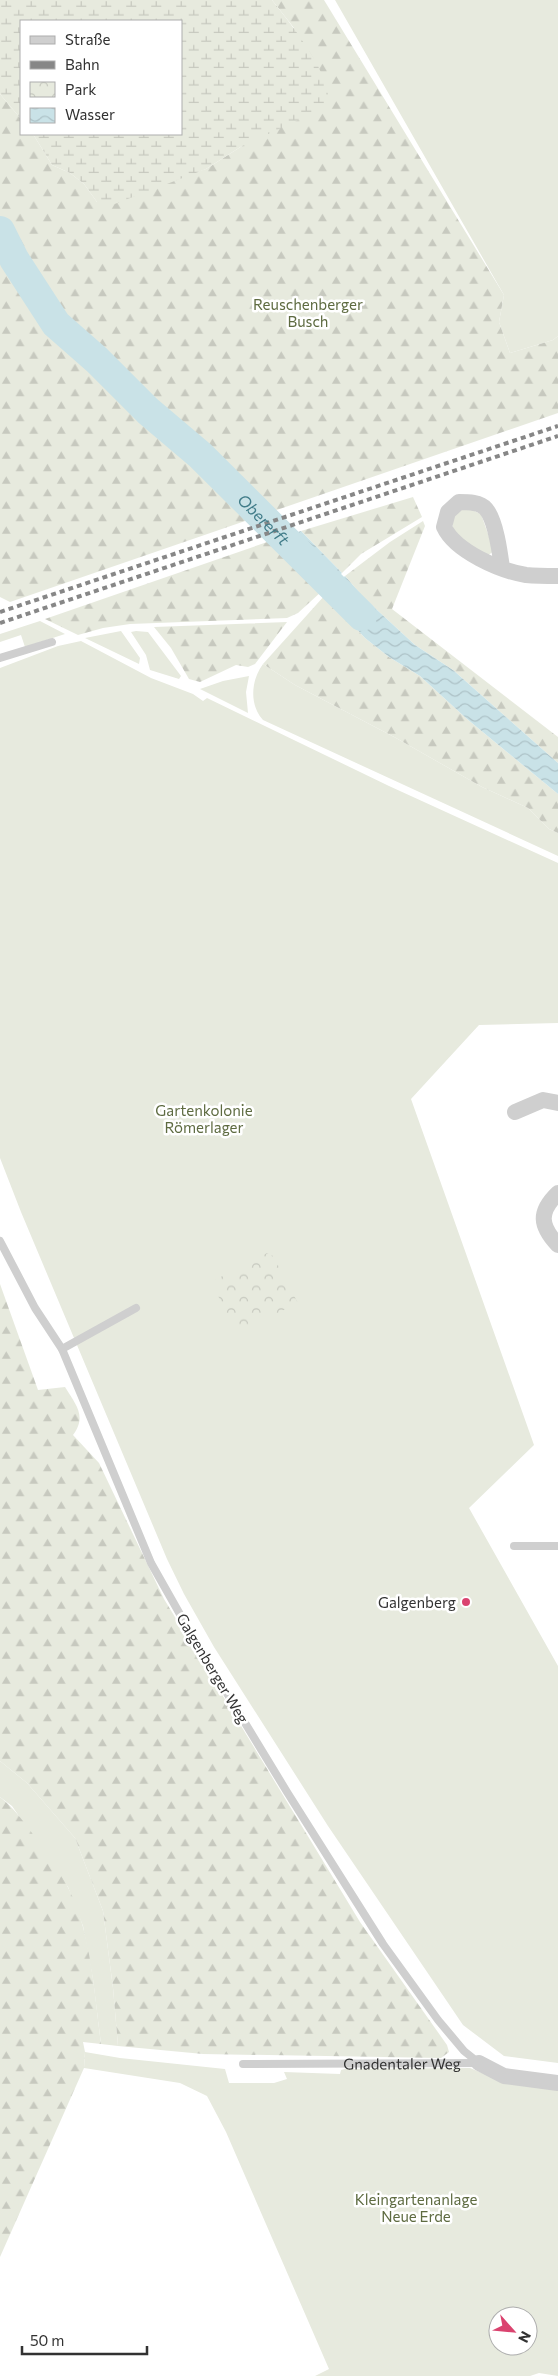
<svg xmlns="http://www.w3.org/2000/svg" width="558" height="2376" font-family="Commissioner,sans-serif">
<defs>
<pattern id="forest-firs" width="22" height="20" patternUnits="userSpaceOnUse" patternTransform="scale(1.25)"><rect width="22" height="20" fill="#e7eade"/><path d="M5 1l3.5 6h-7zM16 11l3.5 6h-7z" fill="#c7c9bf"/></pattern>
<pattern id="wetland-marsh" width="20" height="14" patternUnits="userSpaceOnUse" patternTransform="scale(1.25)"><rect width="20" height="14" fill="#e7eade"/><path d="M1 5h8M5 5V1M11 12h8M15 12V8" fill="none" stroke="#c7c9bf"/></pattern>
<pattern id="park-crowns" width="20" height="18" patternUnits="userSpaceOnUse" patternTransform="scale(1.25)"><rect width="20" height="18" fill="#e7eade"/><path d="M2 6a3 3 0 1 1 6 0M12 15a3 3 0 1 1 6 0" fill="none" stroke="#c7c9bf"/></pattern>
<pattern id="water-waves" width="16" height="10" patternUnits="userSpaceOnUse" patternTransform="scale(1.25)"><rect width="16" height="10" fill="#c9e2e7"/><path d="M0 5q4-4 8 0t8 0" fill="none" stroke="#adc2c7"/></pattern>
</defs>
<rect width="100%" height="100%" fill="#fff"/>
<path fill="#e7eade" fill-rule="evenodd" d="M335,0H558V336L553,340L510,353L499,322L504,295Z
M463,506L481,514L494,551L487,556L453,535L452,515Z
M40,621L65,634L25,647L21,635L0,642V634Z
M121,631L140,658L139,664L85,638Z
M136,631L148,632L181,676L179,679L150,670L146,655L131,632Z
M81,641L151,678L193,694L203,701L207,698L389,786L558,863V1023L479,1025L411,1099L534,1445L469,1508L558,1666V2063L504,2056L463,2025L328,1826L214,1647L184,1594L167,1559L21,1212L0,1158V668L58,646Z
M263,664L295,685L396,738L482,787L528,808L549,829L558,833V856L263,720C249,705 251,680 263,664Z
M249,676L246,692L248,713L200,689L223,681Z
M0,1761L27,1783L75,1838L103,1911L113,1988L118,2046L101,2044L93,1979L83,1926L68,1887L12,1806L0,1797Z
M85,2052L120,2058L225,2069L229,2083H274L287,2079L284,2072L340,2074L341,2070L345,2069L470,2068L487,2075L558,2089V2376L539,2373L530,2376H315L329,2369L226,2132L207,2096L180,2083L84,2068ZM498,2316H528V2346H498Z"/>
<path fill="url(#forest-firs)" d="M272,0H324L504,295L499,322L510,353L553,340L558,336V413L10,602L0,597V94L21,119V134H33L52,165L70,173L84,184L97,202L206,169L242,146L294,28Z
M413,497L422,517L361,554L342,573L301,531Z
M423,521L425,526L392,609L558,737V763L453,670L415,645L363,597L345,576L390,542Z
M273,540L322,591L298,613L287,618L130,624L103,628L78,635L45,619Z
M325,595L365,638L389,657L420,676L467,719L558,794V833L549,829L528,808L482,787L396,738L295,685L263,664Z
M287,622L255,664L248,667L236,665L200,682L189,679L171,648L154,627Z
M0,1284L38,1390L65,1387C76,1405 87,1416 73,1435L99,1463L164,1599L360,1922L447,2045L449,2052L441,2058L203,2054L118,2046L113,1988L103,1911L75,1838L27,1783L0,1761Z
M0,1797C14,1808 24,1822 35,1837C56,1863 75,1894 83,1927C93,1965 96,2005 101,2044L83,2042L85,2052L84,2068L0,2257Z"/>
<path fill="url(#wetland-marsh)" d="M0,0H272C289,22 333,75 328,104L310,115L242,146L206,169L112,205L97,202L84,184L70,173L52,165L33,134H181V21H21V119L0,94Z"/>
<path fill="url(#park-crowns)" d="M267,1253L273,1256L298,1303L237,1333L211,1282Z"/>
<path fill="url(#water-waves)" d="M301,531L342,573L322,591L273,540Z
M345,576L363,597L415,645L453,670L558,763V794L467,719L420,676L389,657L365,638L325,595Z"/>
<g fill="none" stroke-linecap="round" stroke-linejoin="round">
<path stroke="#c9e2e7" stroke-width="30" id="s1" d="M0,231L14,259L56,324L97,360L148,411L200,455L362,616"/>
<g stroke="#cfcfcf" stroke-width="8">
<path d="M0,658L52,642"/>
<path d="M0,1241L35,1308L62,1349L151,1563L194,1639L287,1792L383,1944L438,2020L464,2051L479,2063"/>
<path d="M62,1349L136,1308"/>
<path d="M514,1546H558"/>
<path id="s2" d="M243,2064L479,2063"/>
</g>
<path stroke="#cfcfcf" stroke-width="16" d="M502,568C500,553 496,521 486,509C480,502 468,502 459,502L448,512L444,527C455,551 500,571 526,575C537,576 548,576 558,576
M515,1112L543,1100L558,1103
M558,1193C538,1212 540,1226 558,1245
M479,2063L504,2076L558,2083"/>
<path stroke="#878787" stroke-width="4" stroke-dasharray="5 4" stroke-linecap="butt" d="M0,612L558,426
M0,623L558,436"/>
</g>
<circle fill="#da436f" stroke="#fff" stroke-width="2" cx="466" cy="1602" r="5"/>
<g text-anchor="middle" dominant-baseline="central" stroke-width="5" stroke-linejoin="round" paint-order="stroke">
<g font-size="15" fill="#5e6b41" stroke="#fff">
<text x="308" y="304">Reuschenberger<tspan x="308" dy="17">Busch</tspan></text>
<text x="204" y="1110">Gartenkolonie<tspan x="204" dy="17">Römerlager</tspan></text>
<text x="416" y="2199">Kleingartenanlage<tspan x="416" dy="17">Neue Erde</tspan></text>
</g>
<g font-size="15" fill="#323232" stroke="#fff" text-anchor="end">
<text x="456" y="1602">Galgenberg</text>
</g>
<g font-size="15" fill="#323232" stroke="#fff">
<text transform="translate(213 1668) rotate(59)">Galgenberger Weg</text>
<text stroke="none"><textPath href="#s2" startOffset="159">Gnadentaler Weg</textPath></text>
</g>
<g font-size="16" font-style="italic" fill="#417c89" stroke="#fff">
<text stroke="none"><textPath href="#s1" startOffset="394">Obererft</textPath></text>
</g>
</g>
<rect x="20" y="20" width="162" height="115" fill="#ffffff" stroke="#adadad"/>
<rect x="30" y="36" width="25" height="8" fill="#cfcfcf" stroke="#adadad"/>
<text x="65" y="45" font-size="15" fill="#323232">Straße</text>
<rect x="30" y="61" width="25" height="8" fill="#878787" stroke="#adadad"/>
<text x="65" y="70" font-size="15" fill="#323232">Bahn</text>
<rect x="30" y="82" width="25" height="15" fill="url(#park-crowns)" stroke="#adadad"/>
<text x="65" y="95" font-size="15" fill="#323232">Park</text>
<rect x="30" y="108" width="25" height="15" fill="url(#water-waves)" stroke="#adadad"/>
<text x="65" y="120" font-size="15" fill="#323232">Wasser</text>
<g transform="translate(513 2331) rotate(117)"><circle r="24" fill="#ffffff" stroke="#adadad"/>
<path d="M0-4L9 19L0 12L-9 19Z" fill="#da436f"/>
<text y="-8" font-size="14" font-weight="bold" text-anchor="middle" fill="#323232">N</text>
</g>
<path d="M22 2346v8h125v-8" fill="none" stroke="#323232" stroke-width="2.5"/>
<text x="30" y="2346" font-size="15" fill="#323232" stroke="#ffffff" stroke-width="4" paint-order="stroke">50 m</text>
</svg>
